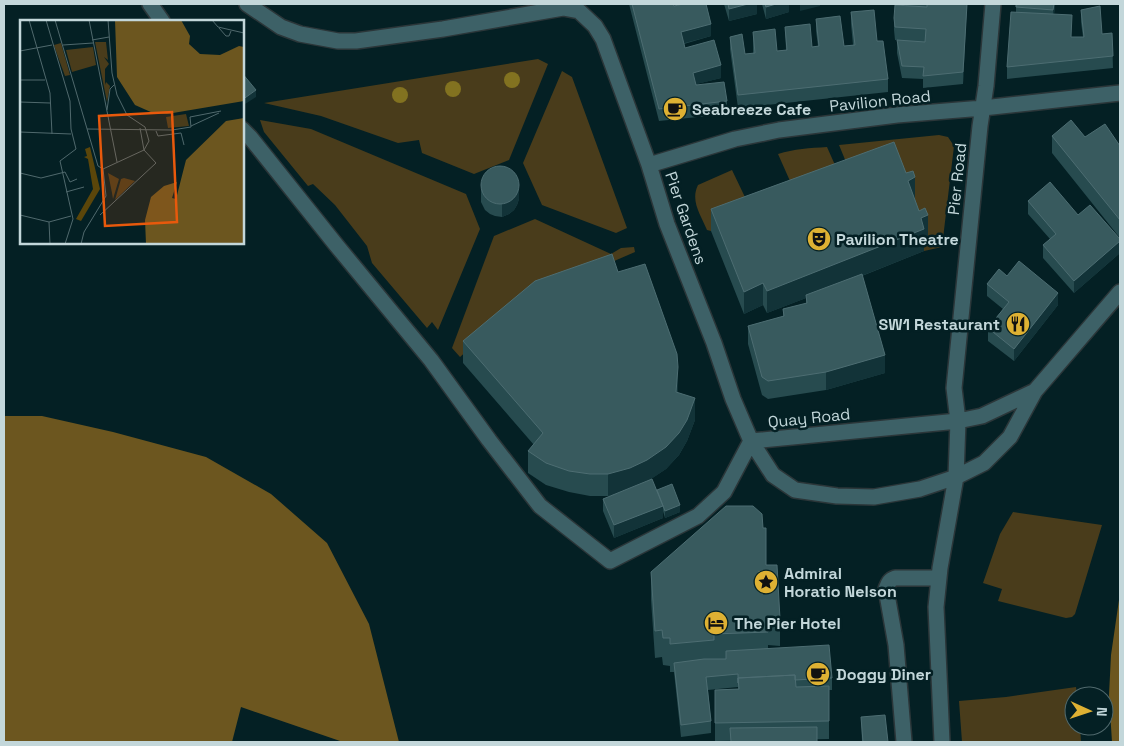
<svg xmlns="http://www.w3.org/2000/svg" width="1124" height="746" font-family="'Space Grotesk',sans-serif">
<rect width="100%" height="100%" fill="#042024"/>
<path fill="#493c1b" d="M538,59L548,64L509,160L474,174L422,153L419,140L398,143L321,116L264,103Z
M562,71L572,77L627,228L616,233L542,205L523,163Z
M260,120L311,129L466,194L480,229L438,330L432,322L427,328L372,263L367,246L335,205L313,184L308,186L264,132Z
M939,135L948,137L954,146L942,247L924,251L921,240L928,237L853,179L839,145Z
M827,147L843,183L798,199L778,154C794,149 810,148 827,147Z
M732,170L754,216L711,231L707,230C701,215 690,201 698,185Z
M535,219L611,254L621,248L634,247L635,252L522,301L460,357L452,348L494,236Z
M1013,512L1102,525L1075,614L1072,617L1066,618L998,601L1002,589L983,583L1000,534Z
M1076,687L1077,696H1074V726H1080L1081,742H962L959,701L1006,697Z"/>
<path fill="#6c561f" d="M4,416H42L113,432L206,457L271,494L327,543L369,624L399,742H343L241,707L232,742H4Z
M1120,593V742H1112L1109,695L1111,655Z"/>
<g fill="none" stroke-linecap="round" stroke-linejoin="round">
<g stroke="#2b3639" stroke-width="18">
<path id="minor" d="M150,4L162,21
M247,4L281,27L300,34L338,41H356L443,29L563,8L579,11
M579,11L595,26L603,39L649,165L667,224L714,343L733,399L751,441L773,475L795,490L837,496L874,497L920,489L956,477L984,463L1010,437L1035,391L1120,292
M242,129L250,137L337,246L431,360L489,440L540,506L610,561L698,516L724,492L751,441
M649,165L735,139L779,130L897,115L983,108L1120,93
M751,441L958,421L982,416L1035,391
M904,742L896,645L886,589C888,584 889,580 895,578H939
M942,742L936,607L940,568L956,477L958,421L954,388L980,126L986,86L993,4"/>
</g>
<use href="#minor" stroke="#3d6167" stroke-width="15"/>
</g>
<g fill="#827220">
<circle cx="512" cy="80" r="8"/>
<circle cx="453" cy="89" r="8"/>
<circle cx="400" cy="95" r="8"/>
</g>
<path fill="#274b4f" d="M629,4H673L674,6L711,36L684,44L685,48L721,78L696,84L727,101V114L659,121Z
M724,4H757V14L729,21Z
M762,4H789V12L766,19Z
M906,4H967L963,84L923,88V79L902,78L897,53V40L925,42L895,40L894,30V18L906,5Z
M1016,4H1055L1054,14L1071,37H1083L1081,22V10L1102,34L1112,33L1113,68L1007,79V67L1016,12Z
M851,12L877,41L888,79V92L738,108L730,49V37L745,54H753V32L777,51L786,50L785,27L812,47L818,46L816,31V19L844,46L853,45L851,24Z
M1052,136L1085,137L1120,146V238L1052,153Z
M481,183L519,199L517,205L514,210L509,214L502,217L495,216L490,214L485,210L481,202Z
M915,199L928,237L924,239V251L862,276L885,373L826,390L768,399L762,395L748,344V326L783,317V309L806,304V298L767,313L763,305L744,314L711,231V209Z
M1028,201L1078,215L1120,239V253L1074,293L1043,258V245L1050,239L1028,214Z
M1007,276L1058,305L1014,361L988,341V328L1003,309L987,296V284Z
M463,341L678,389V393L695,420L687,441L679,455L666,469L649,480L657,490L680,512L665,518L663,511V518L614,538L603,511V499L616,494L608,496H590L569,492L546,485L528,473V451L534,445L463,363Z
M763,528L766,565L780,619V646L768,645V649L832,678V690H829V739L715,741V690L738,689V687L708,690L711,721V733L681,737L674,672H670V666L663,665L662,657L655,658L651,600V572Z
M861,717L888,742H862Z"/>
<path fill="#123338" d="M748,4H757V14L729,21V9Z
M776,4H789V12L766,19V7Z
M800,4H820V6L800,11Z
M967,4L963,84V72Z
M1054,4H1055L1053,27V10Z
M711,24V36L681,44V32Z
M721,65V78L693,85V73Z
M256,90V97L242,106V100Z
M915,177V199L908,202V181Z
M519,186V199L517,205L514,210L509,214L502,217V204Z
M928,215V237L924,239V251L806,298V295V298L767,313V291L921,218Z
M1120,241V253L1074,293V281Z
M763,283V305L744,314V292Z
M1058,293V305L1014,361V349Z
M885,355V373L826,390V372Z
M678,367V389L676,414V392Z
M695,398V420L687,441L679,455L666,469L647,482L630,490L608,496V474Z
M680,505V512L665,518V511Z
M663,506V518L614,538V525Z"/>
<path fill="#385a5e" stroke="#4d6d72" d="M632,4H673L674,6L683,4H706L711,24L681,32L685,48L714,40L721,65L693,73L696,85L724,82L727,101L659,109Z
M728,4H748L729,9Z
M765,4H776L766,7Z
M927,4H967L963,72L923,76L924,67L902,66L897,40L925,42L926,29L895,27L894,18L895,5L927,7Z
M1016,4H1054L1053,10L1016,7Z
M1100,6L1102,34L1112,33L1113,56L1007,67L1011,12L1072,15L1071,37H1084L1081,10Z
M874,10L877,41H883L888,79L738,95L730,37L742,34L745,54L755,53L753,32L775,29L777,51L787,50L785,27L810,24L812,47L819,46L816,19L840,16L844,46L855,45L851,12Z
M242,73L256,90L242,100Z
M1071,120L1085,137L1105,124L1120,146V220L1052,136Z
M894,142L906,173L913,171L915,177L908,181L919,211L925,208L928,215L921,218L924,229L767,291L763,283L744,292L711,209Z
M481 185a19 19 0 1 1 38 0a19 19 0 1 1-38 0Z
M1050,182L1078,215L1090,205L1120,239V241L1074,281L1043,245L1056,234L1028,201Z
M612,254L618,272L645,264L677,354L678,367L676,392L695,398L687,420L679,433L666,447L647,460L630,468L608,474H590L569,471L546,463L528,451L543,433L463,341L535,281Z
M1019,261L1058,293L1014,349L988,328L1009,302L987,284L999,269L1007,276Z
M862,274L885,355L826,372L768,381L762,377L748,326L784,316L783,309L807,303L806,295Z
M652,479L663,506L614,525L603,499Z
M672,484L680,505L665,511L657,490Z
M726,506H753L762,514L763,528H766V565H777L780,619L768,618V632L714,634V640L670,644V638H663L662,630L655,631L651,572Z
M829,645L832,678L795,680V675L738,678V683V674L706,677L711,721L681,725L674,663L704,659H726V651Z
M795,675L796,687L829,686V721L715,723V690L739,689L738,678Z
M885,715L888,742H863L861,717Z
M817,727V742H731L730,728Z"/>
<defs>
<g id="cafe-disc" transform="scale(1.25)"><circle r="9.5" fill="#deb133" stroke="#042024"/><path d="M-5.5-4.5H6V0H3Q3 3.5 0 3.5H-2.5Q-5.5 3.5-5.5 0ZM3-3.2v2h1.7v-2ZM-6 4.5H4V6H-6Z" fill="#111"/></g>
<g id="theatre-disc" transform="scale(1.25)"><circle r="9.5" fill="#deb133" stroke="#042024"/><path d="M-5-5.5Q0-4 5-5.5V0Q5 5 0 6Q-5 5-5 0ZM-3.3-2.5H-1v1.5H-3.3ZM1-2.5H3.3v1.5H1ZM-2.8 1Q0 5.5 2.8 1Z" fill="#111"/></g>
<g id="restaurant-disc" transform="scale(1.25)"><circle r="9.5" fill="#deb133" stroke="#042024"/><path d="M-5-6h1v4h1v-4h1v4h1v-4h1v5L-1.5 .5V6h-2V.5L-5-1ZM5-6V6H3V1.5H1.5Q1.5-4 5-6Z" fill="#111"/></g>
<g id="sight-disc" transform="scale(1.25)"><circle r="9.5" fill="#deb133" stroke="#042024"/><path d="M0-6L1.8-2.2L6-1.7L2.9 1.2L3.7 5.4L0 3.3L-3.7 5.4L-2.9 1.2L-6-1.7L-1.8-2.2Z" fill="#111"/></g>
<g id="hotel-disc" transform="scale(1.25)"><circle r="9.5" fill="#deb133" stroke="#042024"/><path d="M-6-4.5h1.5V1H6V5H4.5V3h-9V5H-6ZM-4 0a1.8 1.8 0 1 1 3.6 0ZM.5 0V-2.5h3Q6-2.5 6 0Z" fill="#111"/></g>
</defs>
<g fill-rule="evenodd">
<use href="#cafe-disc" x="675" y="109"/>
<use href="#theatre-disc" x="819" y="239"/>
<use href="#restaurant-disc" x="1018" y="324"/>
<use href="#sight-disc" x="766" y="582"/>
<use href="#hotel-disc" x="716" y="623"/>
<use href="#cafe-disc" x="818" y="674"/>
</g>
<g text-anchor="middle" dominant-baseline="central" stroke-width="5" stroke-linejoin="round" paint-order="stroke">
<g font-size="16" fill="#c3d7da" stroke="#042024">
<text transform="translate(880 101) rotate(-6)">Pavilion Road</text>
<text transform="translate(957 179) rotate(-84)">Pier Road</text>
<text transform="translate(686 218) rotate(71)">Pier Gardens</text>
<text transform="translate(809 418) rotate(-6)">Quay Road</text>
</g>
<g font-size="16" font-weight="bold" fill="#c3d7da" stroke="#042024" text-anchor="start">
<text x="692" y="109">Seabreeze Cafe</text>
<text x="836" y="239">Pavilion Theatre</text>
<text x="1000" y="324" text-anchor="end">SW1 Restaurant</text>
<text x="784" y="573">Admiral<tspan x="784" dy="18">Horatio Nelson</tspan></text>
<text x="734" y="623">The Pier Hotel</text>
<text x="836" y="674">Doggy Diner</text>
</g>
</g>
<g transform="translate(20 20)">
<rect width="224" height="224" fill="#042024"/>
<path d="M75,22H86L88,40L84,37L89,44L85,49V65L86,62L90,66L87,82ZM41,23L50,55L45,56L38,37L34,25ZM73,27L76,45L52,52L46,30ZM166,94L169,106L148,108L146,97ZM88,153L99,159L93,179L92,173ZM104,158L115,161L95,180L101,159Z" fill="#493c1b"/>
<path d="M70,127L80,169L61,201L56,199L73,169L68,139L64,137L67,136L65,129Z" fill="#5b460a"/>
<path d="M95,0H161L170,16L169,24L180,34L200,35L219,26L224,27V81L147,94L133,93L115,85L97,57ZM224,98V224H126L125,200L131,177L144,166L157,162L152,178L156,179L166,140L206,101Z" fill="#6c561f"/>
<path fill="none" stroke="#50696d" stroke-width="1" d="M9,0L30,73L32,114M26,0L50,81L51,109L56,129L40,141L53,199L45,224M35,0L78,146L83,149M69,0L97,142M192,0L198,7L224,13M199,8L206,16H209L211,11M72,20L89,17M43,25L73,23M0,31L32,25M0,60H25M0,82L30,83M87,90L90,69L94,65M171,106L199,93M120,108L124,130M67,109L152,110L171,107L170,97L201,91M136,111L138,116L161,113L164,125M0,112L51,114M83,149L124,130L129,121L125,107L107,95L97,75L92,53L88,0M0,153L21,158L45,152L50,162L57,159M46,172L64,167M0,195L29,202M80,195L136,143L124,130M29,202L51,196M29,202L30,224M61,224L64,212L86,176L83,149"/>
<path fill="#e8590c" fill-opacity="0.15" stroke="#e8590c" stroke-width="2.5" d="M152,92L157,202L85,206L79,96Z"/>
<rect width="224" height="224" fill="none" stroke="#c3d7da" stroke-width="2.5"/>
</g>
<rect width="1124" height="746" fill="none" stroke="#c3d7da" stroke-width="10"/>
<g transform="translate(1089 711) rotate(93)"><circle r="24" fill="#042024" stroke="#50696d"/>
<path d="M0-4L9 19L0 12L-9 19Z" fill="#deb133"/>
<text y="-8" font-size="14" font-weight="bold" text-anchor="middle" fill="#c3d7da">N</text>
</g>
</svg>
